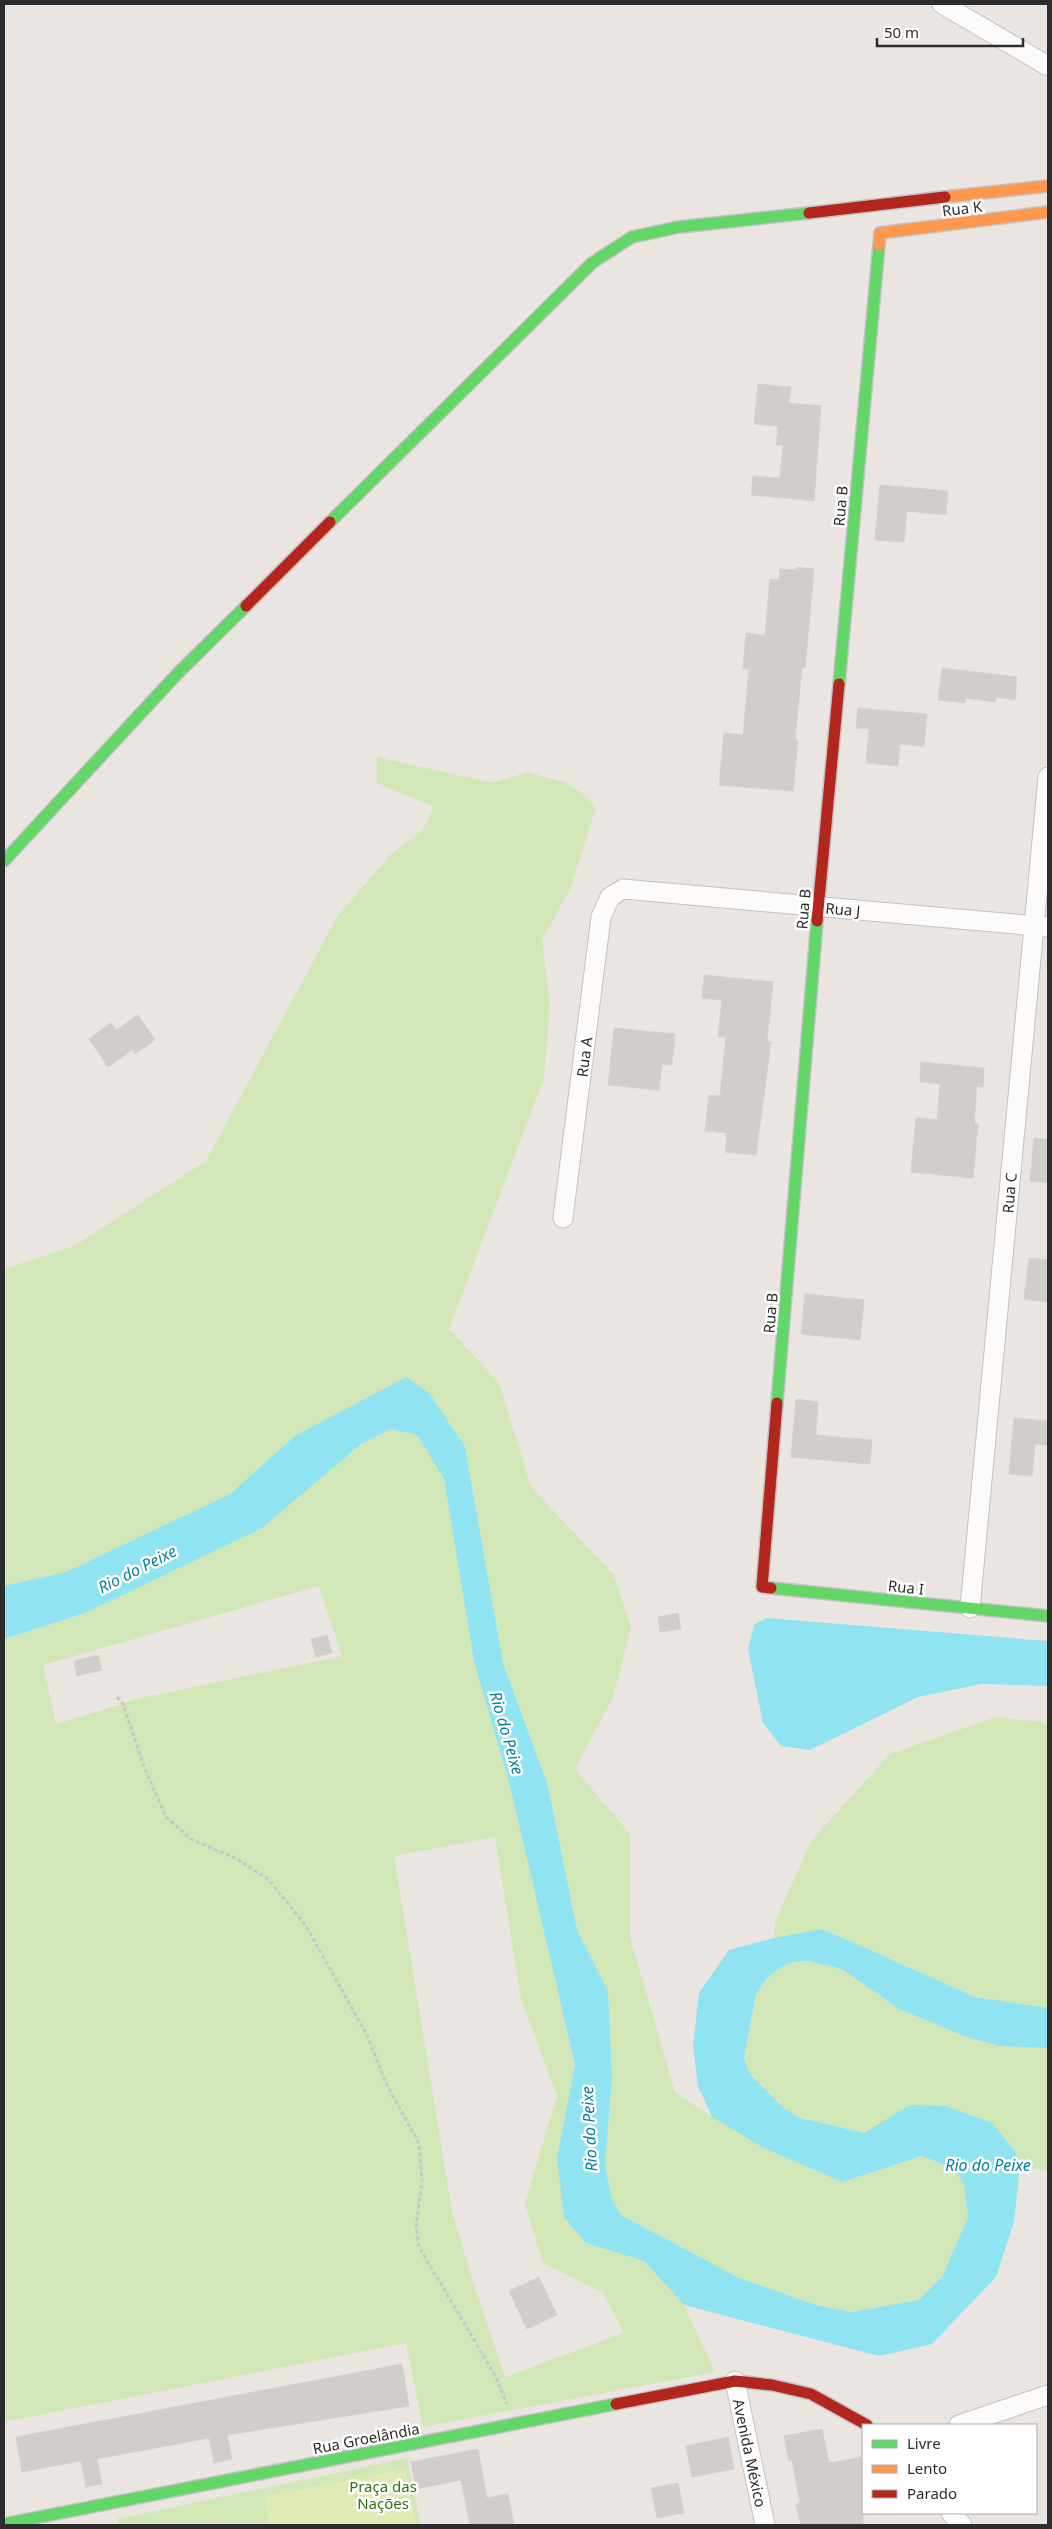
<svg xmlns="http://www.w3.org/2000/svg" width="1052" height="2529" font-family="'Noto Sans',sans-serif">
<rect width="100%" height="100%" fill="#eae5e1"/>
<path fill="#d1e7b8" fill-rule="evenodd" d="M377,757L493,783L528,772L566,783L582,793L596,807L570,889L542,940L550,1004L544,1078L449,1329L499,1383L531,1487L613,1574L631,1627L613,1697L575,1769L630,1834V1937L675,2092L712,2117L842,2182L922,2156L955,2169L964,2184L968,2217L942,2277L919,2300L851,2312L816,2305L739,2278L621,2215L612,2200L605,2166L612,2076L608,1991L577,1930L548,1786L503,1663L465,1447L430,1394L295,1436L230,1494L66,1572L4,1586V1269L74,1246L206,1161L337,917L390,855L422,831L434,807L377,783Z
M391,1429L417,1435L444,1479L474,1661L510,1786L575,2066L557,2158L586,2243L644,2261L684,2305L715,2372L423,2427L406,2343L4,2422V1639L85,1613L322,1476L361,1444ZM319,1586L342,1656L141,1698L56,1724L43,1665ZM495,1837L521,1999L557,2096L525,2204L543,2263L603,2293L624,2333L505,2377L474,2285L452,2211L394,1856Z
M996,1717L1042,1722L1048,1726V2008L975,1997L824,1929L774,1938L775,1922L811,1841L890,1754Z
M808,1961L842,1969L899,2009L964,2036L999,2046L1048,2048V2171L1020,2166L1015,2151L910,2106L864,2133L800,2118L785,2109L750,2074L744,2058L756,1994L766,1979L778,1969L793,1962Z
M407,2458L421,2525H119L117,2519Z"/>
<path fill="#ddecb5" d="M405,2469L416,2525H270L264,2497Z"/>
<path fill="#90e3f1" d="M406,1377L430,1394L465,1447L503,1663L548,1786L577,1930L608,1991L612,2076L605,2166L612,2200L621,2215L739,2278L816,2305L851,2312L919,2300L942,2277L968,2217L964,2184L955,2169L922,2156L842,2182L764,2148L712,2117L698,2086L693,2046L699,1993L729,1950L774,1938L823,1929L975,1997L1048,2008V2048L999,2046L964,2036L899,2009L842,1969L808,1961L793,1962L778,1969L766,1979L756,1994L744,2058L750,2074L785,2109L800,2118L864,2133L910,2105L945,2106L992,2123L1015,2151L1020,2166L1014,2222L996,2277L932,2344L879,2356L684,2305L644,2261L586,2243L564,2217L557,2158L575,2065L510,1786L474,1661L444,1479L417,1435L391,1429L361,1444L262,1528L85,1613L4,1639V1586L66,1572L230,1494L295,1436Z
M766,1618L1048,1641V1686L981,1684L918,1697L810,1750L781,1746L763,1723L748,1649L754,1625Z"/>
<path fill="#d1ceca" stroke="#d5d1cd" d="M758,384L791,387L789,403L821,406L814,501L751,495L753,476L780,478L783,445H776L778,426L754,424Z
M880,485L948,491L946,515L907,511L904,542L875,540Z
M796,567L814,569L805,668H802L795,739L798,740L793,791L719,785L724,733L743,735L749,669H743L746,633L765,635L770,579L779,580L780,569L796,570Z
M942,668L1017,677L1015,700L996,697L995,702L966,698L965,703L938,700Z
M858,708L927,714L924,746L900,744L898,766L866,763L869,729L856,728Z
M704,975L773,982L767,1042H771L756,1155L725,1152L727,1133L705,1131L709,1095L720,1096L726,1037H718L722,1000L702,998Z
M138,1015L155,1040L135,1054L132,1050L108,1067L89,1039L111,1023L116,1030Z
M614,1028L675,1034L672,1065L662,1064L659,1090L608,1085Z
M921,1062L984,1068L983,1087L977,1086L974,1123L978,1124L973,1178L911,1172L916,1118L937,1120L940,1084L920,1082Z
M1034,1138L1048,1140V1183L1030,1181Z
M1029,1258L1048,1260V1302L1024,1299Z
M805,1294L864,1300L860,1340L801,1334Z
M796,1399L818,1402L816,1435L872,1440L870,1464L791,1457Z
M1014,1418L1048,1421V1445L1035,1444L1032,1476L1009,1474Z
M678,1613L681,1629L660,1632L658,1617Z
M327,1635L332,1653L316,1657L311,1639Z
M98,1655L102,1670L77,1676L74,1661Z
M539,2277L557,2315L527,2329L509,2291Z
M402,2364L409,2406L227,2435L232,2459L214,2463L209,2438L97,2459L102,2484L86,2487L81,2461L22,2472L16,2437Z
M822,2429L829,2463L863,2457V2525H801L796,2504L800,2503L792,2460L789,2461L784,2436Z
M728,2437L734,2469L692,2477L686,2446Z
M478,2449L487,2498L508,2494L514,2525H470L461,2480L416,2489L411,2462Z
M678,2483L684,2513L657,2518L651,2488Z"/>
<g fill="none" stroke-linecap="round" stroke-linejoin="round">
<g stroke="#c3c2c3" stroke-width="21">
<path id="street" d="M942,4L1048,66
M563,1218L601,917L610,897L623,889L1048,927
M970,1608L1048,777
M735,2381L765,2525
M959,2425L1048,2395
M951,2513L962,2525"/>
</g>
<g stroke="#c3c2c3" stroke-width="14">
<path id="fast" d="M330,522L592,263L632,237L679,227L809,213
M839,684L879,245
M4,861L177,674L246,606
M777,1403L817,921
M771,1588L1048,1616
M4,2524L616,2404"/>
</g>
<g stroke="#c3c2c3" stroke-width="14">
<path id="slow" d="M945,197L1048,186
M879,245L880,233L1048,212"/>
</g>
<g stroke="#c3c2c3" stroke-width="14">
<path id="jam" d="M809,213L945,197
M246,606L330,522
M817,921L839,684
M771,1588L762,1587L777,1403
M616,2404L735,2381L772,2385L811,2394L867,2425"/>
</g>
<path stroke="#c8c7c7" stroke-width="3" stroke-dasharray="4 2.5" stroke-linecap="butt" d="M117,1697L123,1704L145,1769L166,1817L191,1839L237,1859L269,1880L306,1926L367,2035L386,2083L419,2144L422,2181L416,2226L419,2247L496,2377L507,2404"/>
<use href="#street" stroke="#fcfbfa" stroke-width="19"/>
<use href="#fast" stroke="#63d668" stroke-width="11"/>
<use href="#slow" stroke="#ff974d" stroke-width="11"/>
<use href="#jam" stroke="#b3261e" stroke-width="11"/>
</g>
<g text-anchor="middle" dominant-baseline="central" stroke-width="5" stroke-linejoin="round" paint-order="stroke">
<g font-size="15" fill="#2c2c2c" stroke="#fff">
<text transform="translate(962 208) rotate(-7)">Rua K</text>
<text transform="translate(840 506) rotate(-85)">Rua B</text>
<text transform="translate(803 909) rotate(-85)">Rua B</text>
<text transform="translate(843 909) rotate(5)">Rua J</text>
<text transform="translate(584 1057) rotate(-83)">Rua A</text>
<text transform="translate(1009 1193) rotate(-85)">Rua C</text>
<text transform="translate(770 1313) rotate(-85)">Rua B</text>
<text transform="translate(906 1587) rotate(6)">Rua I</text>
<text transform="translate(366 2438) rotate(-11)">Rua Groelândia</text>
<text transform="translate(750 2453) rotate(78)">Avenida México</text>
</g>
<g font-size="15" fill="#327015" stroke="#fff">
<text x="383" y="2486">Praça das<tspan x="383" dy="17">Nações</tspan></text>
</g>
<g font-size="16" font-style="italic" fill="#047da0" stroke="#fff">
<text transform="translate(137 1569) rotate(-27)">Rio do Peixe</text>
<text transform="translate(507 1733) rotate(74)">Rio do Peixe</text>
<text transform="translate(589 2129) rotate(-93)">Rio do Peixe</text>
<text x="988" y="2165">Rio do Peixe</text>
</g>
</g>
<rect width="1052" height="2529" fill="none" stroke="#2c2c2c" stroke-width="10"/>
<rect x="862" y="2424" width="175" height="90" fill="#ffffff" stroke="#ababab"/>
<rect x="872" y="2440" width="25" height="8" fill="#63d668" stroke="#ababab"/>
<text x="907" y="2449" font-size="15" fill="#2c2c2c">Livre</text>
<rect x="872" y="2465" width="25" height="8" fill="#ff974d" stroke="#ababab"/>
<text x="907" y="2474" font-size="15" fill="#2c2c2c">Lento</text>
<rect x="872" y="2490" width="25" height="8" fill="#b3261e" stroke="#ababab"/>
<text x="907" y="2499" font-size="15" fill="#2c2c2c">Parado</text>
<path d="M877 38v8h146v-8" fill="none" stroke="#2c2c2c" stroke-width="2.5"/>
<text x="884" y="38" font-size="15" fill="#2c2c2c" stroke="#ffffff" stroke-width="4" paint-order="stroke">50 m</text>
</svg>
